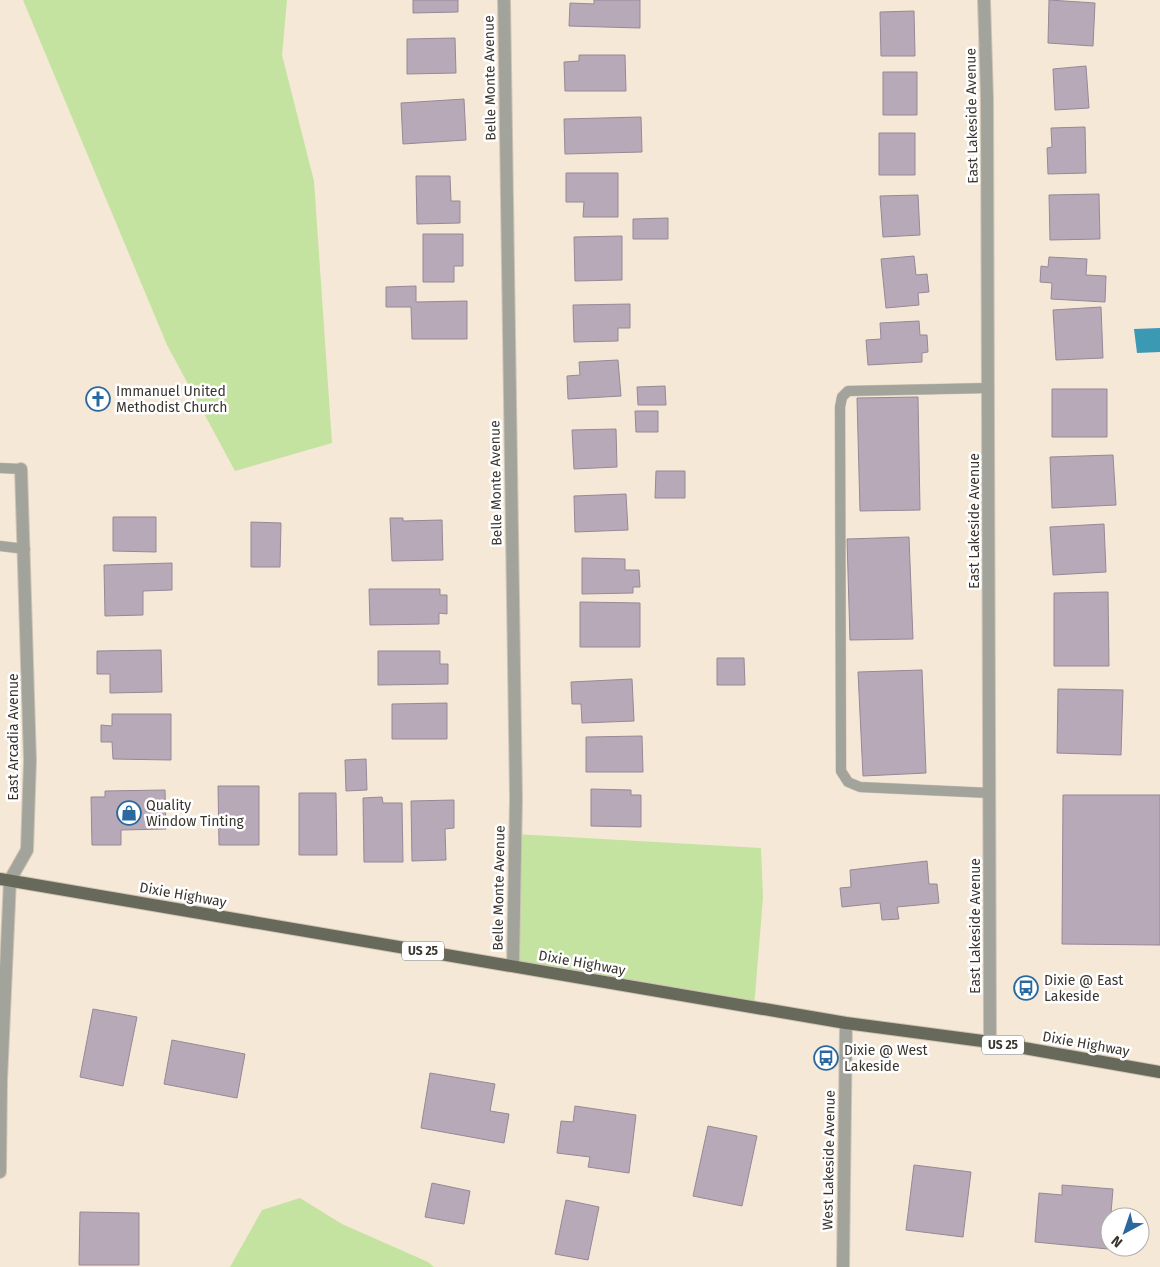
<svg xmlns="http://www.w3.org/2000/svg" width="1160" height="1267" font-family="'Fira Sans',sans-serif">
<rect width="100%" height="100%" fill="#f6e8d7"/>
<path fill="#c4e3a0" d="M23,0H287L282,55L314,181L332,443L235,471L167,345Z
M515,834L761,848L763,898L754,1007L513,966Z
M300,1198L342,1224L428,1262L434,1267H230L262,1210Z"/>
<path fill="#3c99b4" d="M1160,328V352L1137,353L1134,329Z"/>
<path fill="#b8a9b8" stroke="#968896" d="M413,0H458V12L413,13Z
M594,0H640V28L569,26L570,3L594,4Z
M1049,0L1095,3L1093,46L1048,43Z
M914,11L915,56H881L880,12Z
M455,38L456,73L407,74V39Z
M579,55H625L626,91H565L564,62L579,61Z
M1086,66L1089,108L1055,110L1053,69Z
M883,72H917V115H883Z
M464,99L466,140L403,144L401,103Z
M641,117L642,152L565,154L564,119Z
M1085,127L1086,173L1048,174L1047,148L1052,147L1051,128Z
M879,133H915V175H879Z
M566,173H618V217H583L584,202H566Z
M416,176H450L451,201H460V223L417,224Z
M1099,194L1100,239L1050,240L1049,195Z
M918,195L920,235L883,237L880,196Z
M668,218V239H633V219Z
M423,234H463V266H454V282H423Z
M622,236V280L575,281L574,237Z
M914,256L916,275L927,274L929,292L918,293L919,305L886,308L881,259Z
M1049,257L1087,259L1086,275L1106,276L1105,302L1051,299L1052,283L1040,282L1041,266L1048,267Z
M416,286V302L467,301V339H412L411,307H386V287Z
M630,304V328H618V341L574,342L573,305Z
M1101,307L1103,358L1056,360L1053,310Z
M919,321L920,335H927L928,352L922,353V362L868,365L866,340L881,339L880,323Z
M618,360L621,396L568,399L567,376L580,375L579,362Z
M665,386L666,405H638L637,387Z
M1052,389H1107V437H1052Z
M918,397L920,510L860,511L857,398Z
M635,411H658V432H636Z
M616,429L617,467L574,469L572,430Z
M1113,455L1116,505L1052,508L1050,457Z
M656,471H685V498H655Z
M626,494L628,530L575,532L574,496Z
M113,517H156V552L113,551Z
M390,518H403V521L442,520L443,560L392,561Z
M251,522L281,523L280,567H251Z
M1104,524L1106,572L1053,575L1050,527Z
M909,537L913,639L850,640L847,539Z
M582,558L625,559V570H639L640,587H633V593L582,594Z
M172,563V590L143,591V615L105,616L104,565Z
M369,589H440V595H447V614L439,613V624L370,625Z
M1108,592L1109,666H1054V593Z
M580,602L640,603V647H580Z
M161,650L162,692L110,693V674H97V651Z
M378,651H440V664H448V684L378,685Z
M717,658H744L745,685H717Z
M922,670L926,773L863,776L858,672Z
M632,679L634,721L582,723L581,704H572L571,682Z
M1058,689L1123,690L1121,755L1057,753Z
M447,703V739H392V704Z
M112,714H171V760L113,759L112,742H101V725L112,726Z
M642,736L643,772H586V737Z
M366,759L367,790L346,791L345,760Z
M218,786H259V845H219Z
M591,789L631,790V795H641V827L591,826Z
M165,790L166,829L121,830V845H92L91,797H105V791Z
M299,793H336L337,855H299Z
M1063,795H1160V945L1062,944Z
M382,797L383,803H402L403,862H364L363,798Z
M454,800V828L445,829L446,860L412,861L411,801Z
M927,861L929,884H937L939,903L897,907L899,919L882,920L880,903L842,907L840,888L851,887L850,870Z
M93,1009L137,1017L123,1086L80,1077Z
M172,1040L245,1054L237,1098L164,1084Z
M430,1073L495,1084L490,1111L509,1114L504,1143L421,1128Z
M575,1106L636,1115L629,1173L588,1167L590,1157L557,1153L561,1121L573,1122Z
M708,1126L757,1136L742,1206L693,1196Z
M914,1165L971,1172L963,1237L906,1230Z
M432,1183L470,1191L464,1224L425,1217Z
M1062,1185L1113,1189L1108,1249L1035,1242L1039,1193L1062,1195Z
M566,1200L599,1207L588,1260L555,1254Z
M80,1212L139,1213V1265H79Z"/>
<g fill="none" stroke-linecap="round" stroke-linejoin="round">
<g stroke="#d0c4b5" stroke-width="11">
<path id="lane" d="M989,388L848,391L842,397L840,407L841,771L848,782L860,787L990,793
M0,468L21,469
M0,546L25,549"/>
</g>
<g stroke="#d0c4b5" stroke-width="14">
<path id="street" d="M504,0L516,798L513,966
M984,0L987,98L990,1042
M0,1172L1,1080L10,880L27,850L30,760L21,469
M843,1267L846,1023"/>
</g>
<g stroke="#d0c4b5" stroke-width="14">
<path id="primary" d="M0,879L846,1023L990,1042L1160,1072"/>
</g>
<use href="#lane" stroke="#a2a49c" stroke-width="10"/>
<use href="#street" stroke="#a2a49c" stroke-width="12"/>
<use href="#primary" stroke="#676a5b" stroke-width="12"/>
</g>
<defs>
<g id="church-ring" transform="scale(1.25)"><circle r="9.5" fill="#fff" stroke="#29699f" stroke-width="1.5"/><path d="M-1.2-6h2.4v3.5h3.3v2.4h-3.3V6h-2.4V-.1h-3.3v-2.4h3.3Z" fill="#29699f"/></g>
<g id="shop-ring" transform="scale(1.25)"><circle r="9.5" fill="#fff" stroke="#29699f" stroke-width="1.5"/><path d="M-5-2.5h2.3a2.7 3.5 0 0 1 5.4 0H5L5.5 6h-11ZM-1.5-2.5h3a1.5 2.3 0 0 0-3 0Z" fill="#29699f"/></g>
<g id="bus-ring" transform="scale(1.25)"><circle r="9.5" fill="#fff" stroke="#29699f" stroke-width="1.5"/><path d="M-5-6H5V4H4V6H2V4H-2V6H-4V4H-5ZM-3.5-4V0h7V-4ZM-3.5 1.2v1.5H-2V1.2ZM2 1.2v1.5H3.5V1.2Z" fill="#29699f"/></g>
</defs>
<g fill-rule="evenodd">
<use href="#church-ring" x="98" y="399"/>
<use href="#shop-ring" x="129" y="813"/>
<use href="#bus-ring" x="1026" y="988"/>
<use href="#bus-ring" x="826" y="1058"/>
</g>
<g text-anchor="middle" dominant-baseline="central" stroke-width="5" stroke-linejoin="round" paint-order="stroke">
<g fill="#fff" stroke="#74716c" stroke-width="1">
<rect x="402" y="941.5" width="42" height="19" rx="4"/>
<rect x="982" y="1035.5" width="42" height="19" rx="4"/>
</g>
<g font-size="12" font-weight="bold" fill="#39342d">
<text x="423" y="951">US 25</text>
<text x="1003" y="1045">US 25</text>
</g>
<g font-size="14" fill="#39342d" stroke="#fff">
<text transform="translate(490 78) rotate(-91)">Belle Monte Avenue</text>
<text transform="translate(972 116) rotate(-91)">East Lakeside Avenue</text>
<text transform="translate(496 483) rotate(-91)">Belle Monte Avenue</text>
<text transform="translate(974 521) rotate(-90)">East Lakeside Avenue</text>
<text transform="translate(13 737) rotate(-90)">East Arcadia Avenue</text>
<text transform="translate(499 888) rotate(-89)">Belle Monte Avenue</text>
<text transform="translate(183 895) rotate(10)">Dixie Highway</text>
<text transform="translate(975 926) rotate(-90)">East Lakeside Avenue</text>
<text transform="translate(582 963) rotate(10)">Dixie Highway</text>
<text transform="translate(1086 1044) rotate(10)">Dixie Highway</text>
<text transform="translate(829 1160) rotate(-89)">West Lakeside Avenue</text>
</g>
<g font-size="14" fill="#39342d" stroke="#fff" text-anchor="start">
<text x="116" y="391">Immanuel United<tspan x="116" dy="16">Methodist Church</tspan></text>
<text x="146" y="805">Quality<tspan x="146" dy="16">Window Tinting</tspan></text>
<text x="1044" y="980">Dixie @ East<tspan x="1044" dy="16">Lakeside</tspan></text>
<text x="844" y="1050">Dixie @ West<tspan x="844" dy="16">Lakeside</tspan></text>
</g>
</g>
<g transform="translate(1125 1232) rotate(220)"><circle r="24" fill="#ffffff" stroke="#b0aeab"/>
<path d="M0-4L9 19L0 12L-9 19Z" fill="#29699f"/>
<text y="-8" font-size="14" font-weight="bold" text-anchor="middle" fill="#39342d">N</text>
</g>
</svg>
